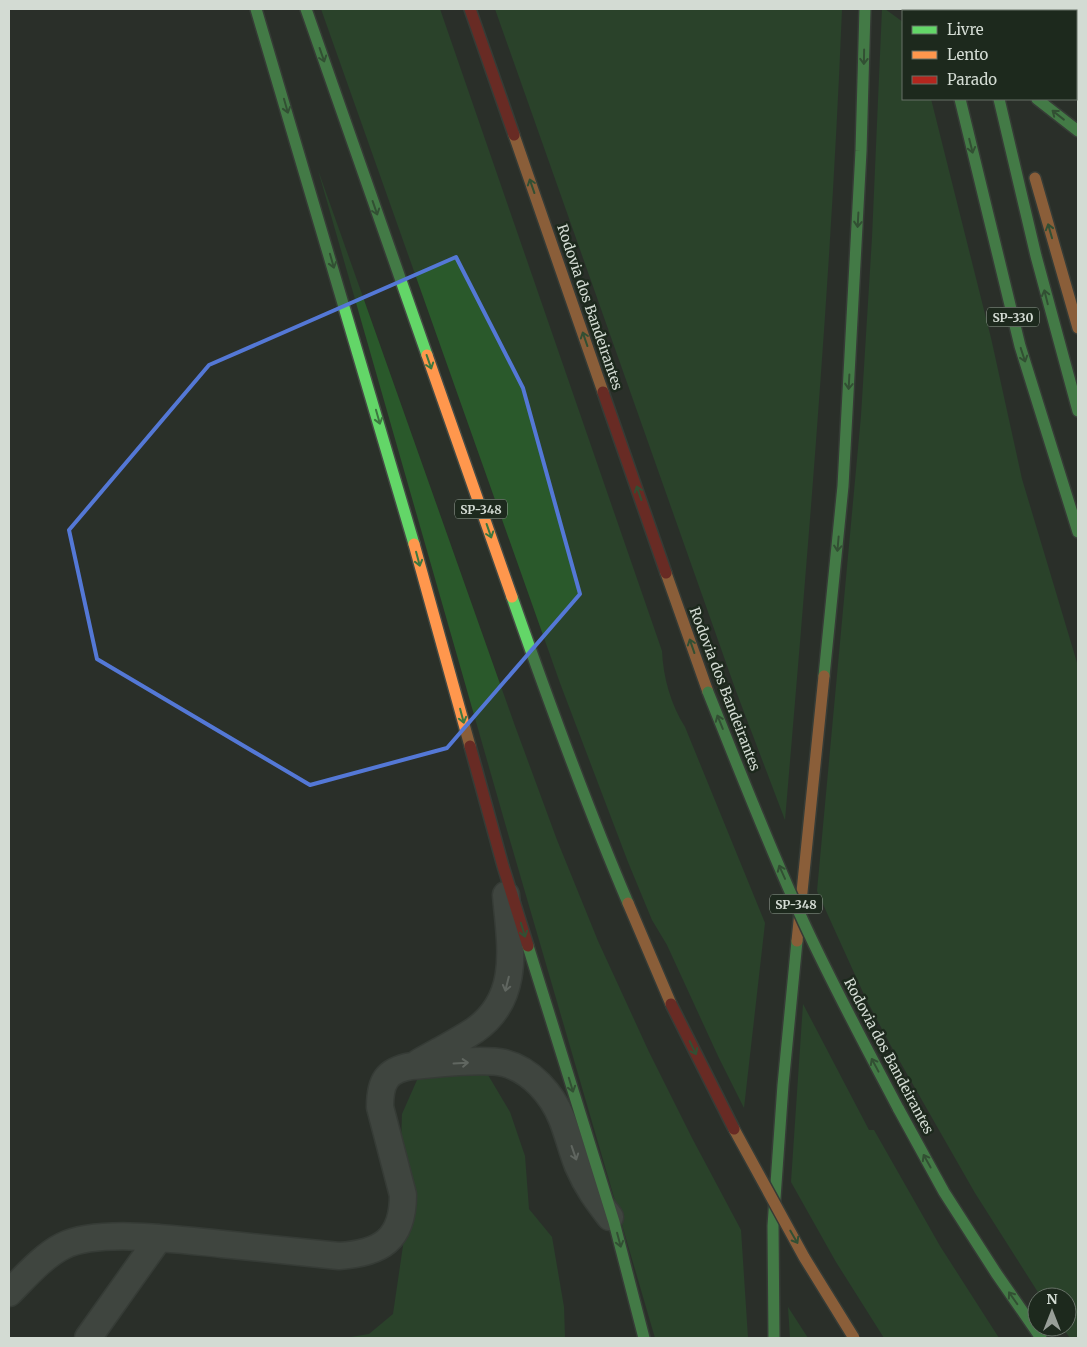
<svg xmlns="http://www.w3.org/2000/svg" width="1087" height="1347" font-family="Merriweather,serif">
<rect width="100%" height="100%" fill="#2a3029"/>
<path fill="#2a592b" d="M321,9H440L662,651C663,677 671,705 685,727L765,923L744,1108L718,1056L667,945L652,920L628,862L560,683Z
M495,9H842C831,279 808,550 785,820L736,691Z
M882,9H885L903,22V99H931L991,338L1022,479L1078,666V1338H1070L1062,1327H1067V1297H1041L975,1193L891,1046L866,999L817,891L861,416L872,238Z
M318,170L515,726L557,840L598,941L649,1052L692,1138L741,1230L748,1338H655L509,837Z
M803,1004L869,1130H874L940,1246L999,1338H884L836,1262L791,1182Z
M464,1055L488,1075L510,1112L525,1156L529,1209L552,1237L564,1307L565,1338H345L369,1334L393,1314L409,1205L401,1146L402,1114L421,1071Z
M788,1307L808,1338H790Z"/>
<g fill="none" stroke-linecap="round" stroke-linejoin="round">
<g stroke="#454b45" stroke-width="29">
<path id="street" d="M418,1063C437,1052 457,1042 475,1030C522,997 510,943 506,895
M9,1293C25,1277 43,1256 63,1246C99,1228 181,1240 222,1244C261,1248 300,1252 339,1256C381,1253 403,1240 403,1195L380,1107C380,1082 386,1070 412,1066C437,1064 481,1058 504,1063C531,1070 552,1094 562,1119C568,1134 572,1151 578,1166C587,1187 597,1200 610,1217
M88,1338L159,1238"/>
</g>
<g stroke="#454b45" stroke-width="14">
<path id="fast" d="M256,9L414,544
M306,9L427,355
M920,9L923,11
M943,9V11
M1076,14L1078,25
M960,99L1020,346L1078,532
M999,99L1036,256L1078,411
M1037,99L1078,131
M512,597C548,700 585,802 628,903
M824,676L843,486L861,151L865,9
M528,946L614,1222L644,1338
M898,1108L944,1192L996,1273L1041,1338
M774,1338L773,1226L783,1085L797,941"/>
</g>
<g stroke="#454b45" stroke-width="14">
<path id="slow" d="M514,135L603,392
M1035,178L1078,328
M427,355L512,597
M414,544L470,746
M666,573L708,692
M628,903L671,1004
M797,941L824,676"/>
</g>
<g stroke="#454b45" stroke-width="14">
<path id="jam" d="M470,9L514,135
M981,9V11
M603,392L666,573
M470,746L503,866L528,946"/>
</g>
<use href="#street" stroke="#595f59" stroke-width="26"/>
<use href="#fast" stroke="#63d668" stroke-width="11"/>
<use href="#slow" stroke="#ff974d" stroke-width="11"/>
<use href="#jam" stroke="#b3261e" stroke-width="11"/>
<g stroke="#454b45" stroke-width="14" stroke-linecap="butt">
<path id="fast-bridge" d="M708,692C739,769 769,847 804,923C833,986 866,1047 898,1108"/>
</g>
<g stroke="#454b45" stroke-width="14" stroke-linecap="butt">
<path id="slow-bridge" d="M734,1129L804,1257L854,1338"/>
</g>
<g stroke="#454b45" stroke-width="14" stroke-linecap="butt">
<path id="jam-bridge" d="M671,1004L734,1129"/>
</g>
<use href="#fast-bridge" stroke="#63d668" stroke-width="11"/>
<use href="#slow-bridge" stroke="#ff974d" stroke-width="11"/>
<use href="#jam-bridge" stroke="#b3261e" stroke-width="11"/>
</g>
<defs><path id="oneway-shaft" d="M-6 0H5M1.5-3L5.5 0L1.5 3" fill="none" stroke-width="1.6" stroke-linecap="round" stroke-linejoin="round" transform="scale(1.25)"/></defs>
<g stroke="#3c773f">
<use href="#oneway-shaft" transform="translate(322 55) rotate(71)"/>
<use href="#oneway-shaft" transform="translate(864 57) rotate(91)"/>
<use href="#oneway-shaft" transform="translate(286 106) rotate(74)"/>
<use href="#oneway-shaft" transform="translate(1058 115) rotate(-142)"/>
<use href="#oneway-shaft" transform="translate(971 146) rotate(76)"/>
<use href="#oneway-shaft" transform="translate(532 186) rotate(-109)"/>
<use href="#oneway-shaft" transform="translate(375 208) rotate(71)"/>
<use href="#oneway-shaft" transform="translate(858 220) rotate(93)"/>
<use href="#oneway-shaft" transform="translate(1050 231) rotate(-106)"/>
<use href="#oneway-shaft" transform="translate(332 261) rotate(74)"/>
<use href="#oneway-shaft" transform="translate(1046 297) rotate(-104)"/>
<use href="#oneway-shaft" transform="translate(585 339) rotate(-109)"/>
<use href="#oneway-shaft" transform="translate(1023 355) rotate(72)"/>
<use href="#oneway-shaft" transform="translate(429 362) rotate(71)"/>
<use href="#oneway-shaft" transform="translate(849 382) rotate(93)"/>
<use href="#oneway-shaft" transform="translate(378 417) rotate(74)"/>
<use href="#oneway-shaft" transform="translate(639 493) rotate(-109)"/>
<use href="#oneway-shaft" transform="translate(489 531) rotate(71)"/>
<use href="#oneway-shaft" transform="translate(838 544) rotate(95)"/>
<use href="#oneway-shaft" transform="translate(418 559) rotate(75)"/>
<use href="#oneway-shaft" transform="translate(692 646) rotate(-109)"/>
<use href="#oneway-shaft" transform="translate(462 716) rotate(75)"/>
<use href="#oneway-shaft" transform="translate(720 722) rotate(-112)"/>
<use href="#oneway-shaft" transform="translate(782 872) rotate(-114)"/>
<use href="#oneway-shaft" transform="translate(523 930) rotate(73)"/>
<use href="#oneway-shaft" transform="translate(693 1048) rotate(64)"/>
<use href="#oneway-shaft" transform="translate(875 1065) rotate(-118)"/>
<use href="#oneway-shaft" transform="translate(571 1085) rotate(73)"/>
<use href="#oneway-shaft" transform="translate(927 1161) rotate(-119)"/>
<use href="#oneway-shaft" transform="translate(794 1237) rotate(60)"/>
<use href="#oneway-shaft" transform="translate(619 1240) rotate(75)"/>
<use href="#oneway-shaft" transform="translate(1013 1298) rotate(-125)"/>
</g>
<g stroke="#a2a9a2">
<use href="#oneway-shaft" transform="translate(507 984) rotate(104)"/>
<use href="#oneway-shaft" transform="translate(461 1063) rotate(-3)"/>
<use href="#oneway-shaft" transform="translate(574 1153) rotate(71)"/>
</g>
<path d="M0 0H1087V1347H0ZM456,257L523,388L580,594L447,748L310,785L97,659L69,530L209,365Z" fill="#2a3029" fill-opacity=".55" fill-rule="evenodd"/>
<path fill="none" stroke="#5478d6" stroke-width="4" stroke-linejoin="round" d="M456,257L523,388L580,594L447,748L310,785L97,659L69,530L209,365Z"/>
<g text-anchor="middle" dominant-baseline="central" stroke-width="5" stroke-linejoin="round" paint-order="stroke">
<g fill="#1d291d" stroke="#9ca69c" stroke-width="1">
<rect x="987" y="307.5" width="52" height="19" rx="4"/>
<rect x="455" y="499.5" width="52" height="19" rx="4"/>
<rect x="770" y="894.5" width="52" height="19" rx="4"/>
</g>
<g font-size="12" font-weight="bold" fill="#d3dbd3">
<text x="1013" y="317">SP-330</text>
<text x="481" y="509">SP-348</text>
<text x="796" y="904">SP-348</text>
</g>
<g font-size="14" fill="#d3dbd3" stroke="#1d291d">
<text transform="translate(590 307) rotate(71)">Rodovia dos Bandeirantes</text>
<text transform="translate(725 689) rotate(69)">Rodovia dos Bandeirantes</text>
<text transform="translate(889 1056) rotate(62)">Rodovia dos Bandeirantes</text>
</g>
</g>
<rect width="1087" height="1347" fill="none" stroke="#d3dbd3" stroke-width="20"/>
<rect x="902" y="10" width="175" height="90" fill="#1d291d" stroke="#667066"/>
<rect x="912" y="26" width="25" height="8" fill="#63d668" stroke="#667066"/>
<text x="947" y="35" font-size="15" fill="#d3dbd3">Livre</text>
<rect x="912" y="51" width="25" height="8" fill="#ff974d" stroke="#667066"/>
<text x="947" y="60" font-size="15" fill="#d3dbd3">Lento</text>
<rect x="912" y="76" width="25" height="8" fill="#b3261e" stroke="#667066"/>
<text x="947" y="85" font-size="15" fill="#d3dbd3">Parado</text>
<g transform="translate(1052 1312)"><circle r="24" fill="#1d291d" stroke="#667066"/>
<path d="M0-4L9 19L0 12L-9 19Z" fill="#989f98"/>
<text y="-8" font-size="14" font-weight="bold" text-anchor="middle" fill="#d3dbd3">N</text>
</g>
</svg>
